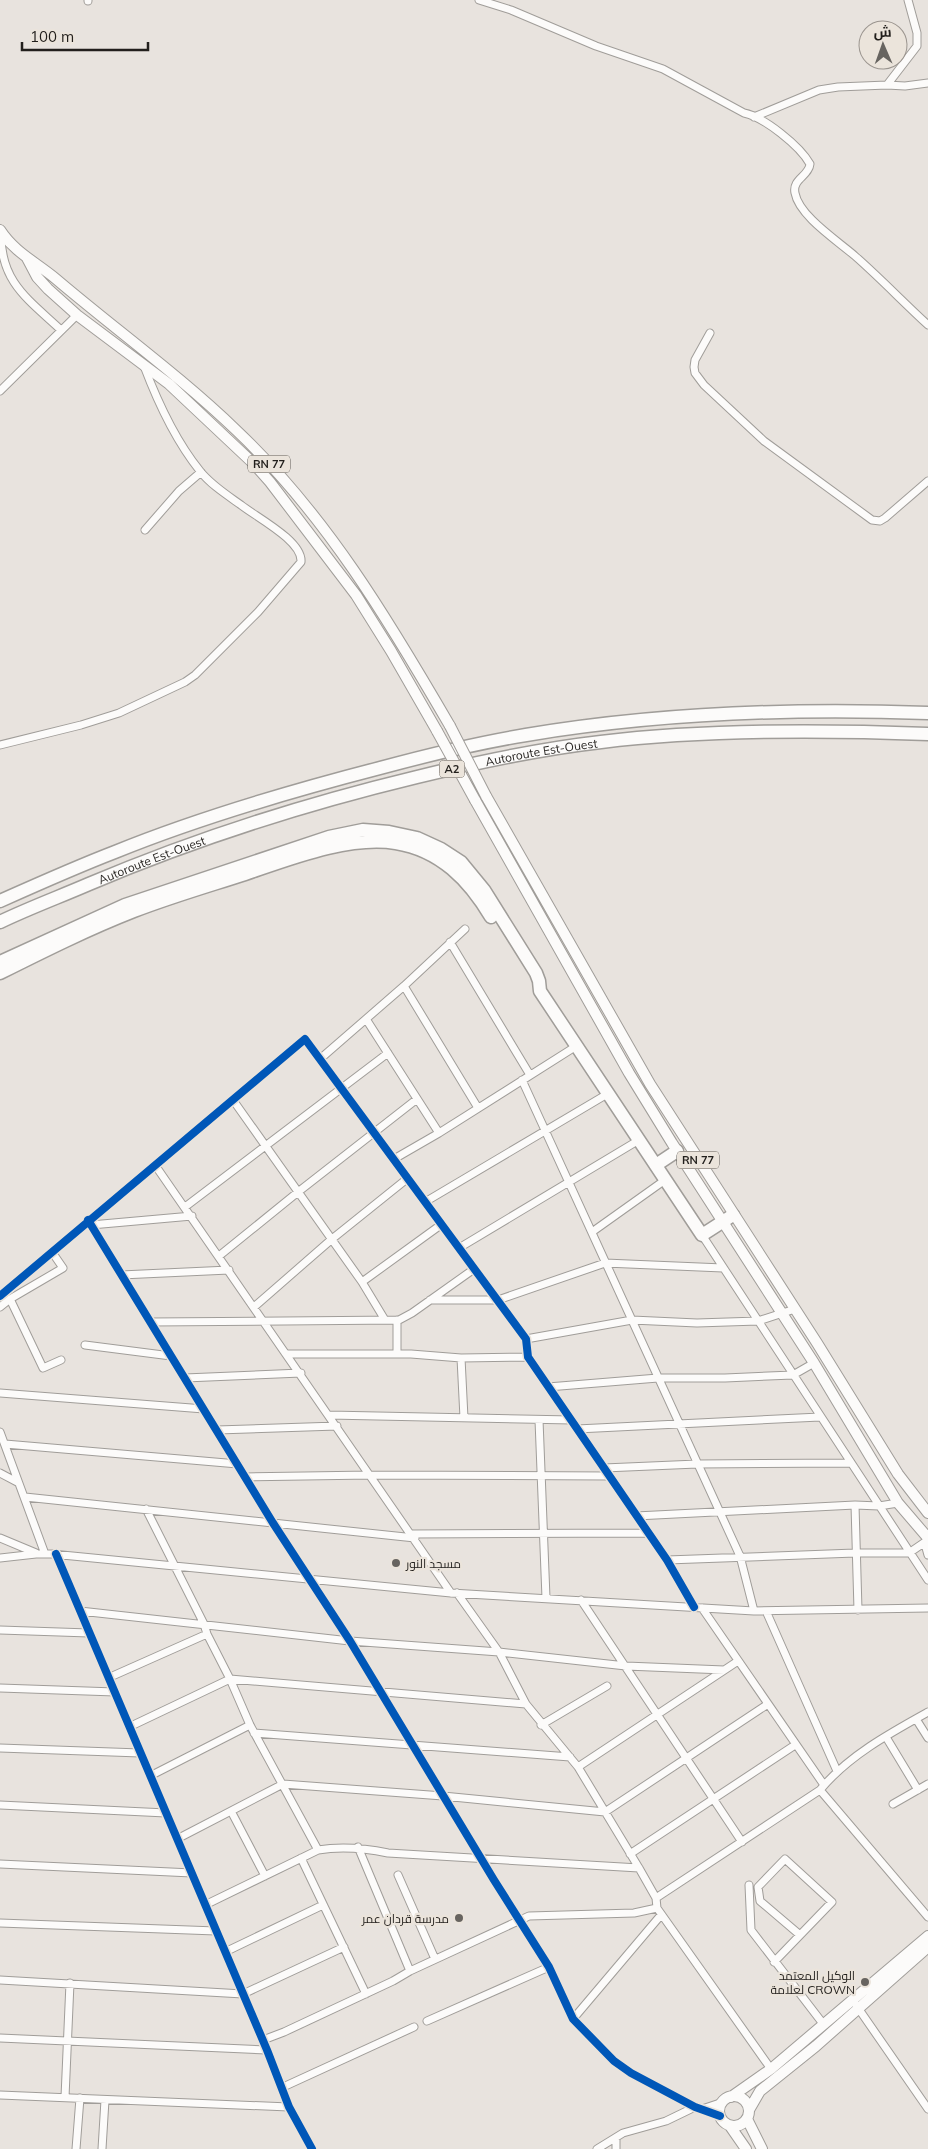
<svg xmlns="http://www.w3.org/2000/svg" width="928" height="2149" font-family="Mulish,Cairo,sans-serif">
<rect width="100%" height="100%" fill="#e8e3de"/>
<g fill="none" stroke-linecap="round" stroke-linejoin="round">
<g stroke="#a09d99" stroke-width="9">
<path id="street" d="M88,0V1
M479,0L511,10L596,46L663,69L744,113C764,117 800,146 810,164C809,176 792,179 795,193C799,216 838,241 855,256C880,278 903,302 928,325
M887,85L905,86L928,83
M754,117L819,90L838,87L887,85L917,46V33L908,0
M1,232C0,282 28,299 61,330
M710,333L695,360L694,367L695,373L704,385L764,441L872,520L880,521L885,518L928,481
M0,391L77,315
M145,530L179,491L201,472
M0,745L81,725L119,713L185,682L195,675L258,612L301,562C303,541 256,517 241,505C227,495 211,485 200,471C175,440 158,403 144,366
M450,942L530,1075
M404,986L478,1108
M366,1019L439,1133L578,1045
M320,1059L404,986L465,929
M522,1080L740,1556L754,1611
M233,1100L362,1282L385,1320
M394,1159L439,1133
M155,1165L451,1593
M425,1202L609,1093
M185,1207L388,1053
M88,1220L273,1523L350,1641L494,1880L549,1967L573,2019L614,2061L631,2073L695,2107L720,2116
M91,1225L192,1216
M592,1232L665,1180
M702,1235L928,1580
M459,1248L639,1140
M219,1256L298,1192L417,1099
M121,1275L229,1270
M362,1282L442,1224
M0,1296L305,1039L526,1339L528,1357L667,1560L694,1607
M10,1299L43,1368L61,1360
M430,1300H498L605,1263L723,1268
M0,1307L10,1299L63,1268L52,1252
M254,1307L332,1239L408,1178
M151,1322L399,1320L412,1313L474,1269
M526,1339L632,1320L697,1323L758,1321L795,1309
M85,1345L171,1356
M288,1354H411L461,1358L528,1357
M397,1354V1320
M461,1358L464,1418
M185,1378L301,1373
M548,1387L658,1378H725L793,1375L814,1363
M0,1393L204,1409
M329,1415L572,1420
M539,1420L546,1598
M577,1429L820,1417
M217,1430L337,1426
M0,1432L45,1554
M5,1444L238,1464
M604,1468L697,1464L851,1463
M0,1473L17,1482
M246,1477L371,1475L610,1476
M25,1497L415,1538
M855,1505L858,1610
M146,1509L204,1624L207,1634L230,1679L250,1725L318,1850
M636,1516L855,1505L879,1506L898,1503
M411,1534L648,1533
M0,1538L36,1553
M925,1544L928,1555
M56,1554L267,2050L289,2107L312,2149
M0,1558L36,1554H52L451,1593L754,1611L928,1608
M667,1560L855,1553H909L928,1540
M581,1600L742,1842
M702,1608L824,1785
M80,1611L350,1641L499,1652L626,1666L724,1670
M766,1611L837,1771
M0,1630L89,1633
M108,1678L207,1634
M0,1688L115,1692
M916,1719L928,1738
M541,1725L607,1686
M129,1727L230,1679L526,1704
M254,1733L570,1757
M886,1737L918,1790
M0,1748L140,1753
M578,1767L738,1661
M150,1776L250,1725
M820,1790L928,1917
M893,1804L928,1784
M0,1805L166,1813
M231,1811L265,1876
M177,1839L283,1784L443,1796L605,1812L768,1704
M358,1847L410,1971
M630,1854L795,1745
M301,1858L366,1994
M0,1864L192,1873
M398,1875L435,1959
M749,1885L751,1930L824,2025
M656,1898L820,1790C848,1756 890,1733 928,1712
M205,1905L318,1850C342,1846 364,1848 388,1853L639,1868
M657,1908L771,2069
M0,1923L216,1931
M225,1952L323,1905
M774,1962L832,1902L785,1859L758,1887L760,1901L800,1935
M0,1980L243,1994L344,1947
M856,2005L928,2109
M573,2019L661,1915
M427,2021L549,1967
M0,2038L267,2050
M263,2040L284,2032L393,1981L410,1971L529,1916L634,1913L657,1908L656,1898L639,1868L578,1767L526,1704L499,1652L457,1593
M281,2088L414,2027
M0,2095L289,2107
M65,2097L70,1983
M702,2109L723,2102
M616,2138V2149
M76,2149L80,2098
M102,2149L105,2100
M597,2149L623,2133L666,2121L695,2107"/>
</g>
<g stroke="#a09d99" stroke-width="12">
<path id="secondary" d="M719 2111a15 15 0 1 1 30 0a15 15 0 1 1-30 0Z
M731,2097L771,2069L928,1936
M749,2110L760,2091L816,2046L928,1947
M747,2119L762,2149
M730,2126L746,2149"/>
</g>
<g stroke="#a09d99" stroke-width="12">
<path id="primary" d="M0,230C14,252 37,263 56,279C116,330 180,376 236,430C326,515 389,621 450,726
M27,258L37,277L48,289L77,315L169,384L254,464L270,482L356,595L391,651L437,731
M486,796L650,1084L817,1343L898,1474L928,1513
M475,800L629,1073L672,1143L814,1363L898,1503L928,1538"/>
</g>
<g stroke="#a09d99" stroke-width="15">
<g id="highway">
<path d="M0,901C38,884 76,867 115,852C201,817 291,791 380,768C428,755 477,743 526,735C658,713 794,708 928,713"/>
<path id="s1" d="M0,922C29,908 59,897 89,884C195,839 305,804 417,777C478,762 539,749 601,742C706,729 822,730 928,734"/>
<path d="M0,962L125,905L329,837L363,830L389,832L417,838L441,849L461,862L484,890L536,973L539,981L540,991L702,1235L733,1215"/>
<path d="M0,973C44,951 88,929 134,911C170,897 208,886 245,874C289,859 350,835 396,843C440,850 469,880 491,917"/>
<path d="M656,1165L677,1151"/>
</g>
</g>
<use href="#street" stroke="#fcfbfa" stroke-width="7"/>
<use href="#secondary" stroke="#fcfbfa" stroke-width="10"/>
<use href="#primary" stroke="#fcfbfa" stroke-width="10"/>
<use href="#highway" stroke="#fcfbfa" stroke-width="12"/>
<g stroke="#a09d99" stroke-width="12" stroke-linecap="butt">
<path id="primary-bridge" d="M450,726L486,796
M437,731L475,800"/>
</g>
<use href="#primary-bridge" stroke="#fcfbfa" stroke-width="10"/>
<g stroke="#ebe4db" stroke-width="11">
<path id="cycleway" d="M88,1220L273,1523L350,1641L494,1880L549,1967L573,2019L614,2061L631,2073L695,2107L720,2116
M0,1296L305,1039L526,1339L528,1357L667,1560L694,1607
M56,1554L267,2050L289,2107L312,2149"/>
</g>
<use href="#cycleway" stroke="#0057b8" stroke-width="8"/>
</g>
<g fill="#676460" stroke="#ebe4db" stroke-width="2">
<circle cx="396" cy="1563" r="5"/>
<circle cx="459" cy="1918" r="5"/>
<circle cx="865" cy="1982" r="5"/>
</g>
<g text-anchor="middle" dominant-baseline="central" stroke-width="4.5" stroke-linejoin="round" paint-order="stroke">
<g fill="#ebe4db" stroke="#5e5a55" stroke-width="1">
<rect x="248" y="455.5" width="42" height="17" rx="4"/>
<rect x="439.5" y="760.5" width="25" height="17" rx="4"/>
<rect x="677" y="1151.5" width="42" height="17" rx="4"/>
</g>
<g font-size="11" font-weight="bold" fill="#221f1c">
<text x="269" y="464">RN 77</text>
<text x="452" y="769">A2</text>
<text x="698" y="1160">RN 77</text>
</g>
<g font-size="12" fill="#221f1c" stroke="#ebe4db">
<text stroke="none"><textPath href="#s1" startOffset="569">Autoroute Est-Ouest</textPath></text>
<text stroke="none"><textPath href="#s1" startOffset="164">Autoroute Est-Ouest</textPath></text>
</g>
<g font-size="12" fill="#221f1c" stroke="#ebe4db" text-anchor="end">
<text x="406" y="1563" text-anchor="start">مسجد النور</text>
<text x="449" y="1918">مدرسة قردان عمر</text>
<text x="855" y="1975">الوكيل المعتمد<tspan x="855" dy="14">لعلامة CROWN</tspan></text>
</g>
</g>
<g transform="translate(883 45) rotate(358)"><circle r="24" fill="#ebe4db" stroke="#9b958f"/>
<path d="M0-4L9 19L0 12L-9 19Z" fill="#676460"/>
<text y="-8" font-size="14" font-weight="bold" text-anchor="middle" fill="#221f1c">ش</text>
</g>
<path d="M22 42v8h126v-8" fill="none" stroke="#221f1c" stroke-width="2.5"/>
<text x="30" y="42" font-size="15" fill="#221f1c" stroke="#ebe4db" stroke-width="4" paint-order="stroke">100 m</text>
</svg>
